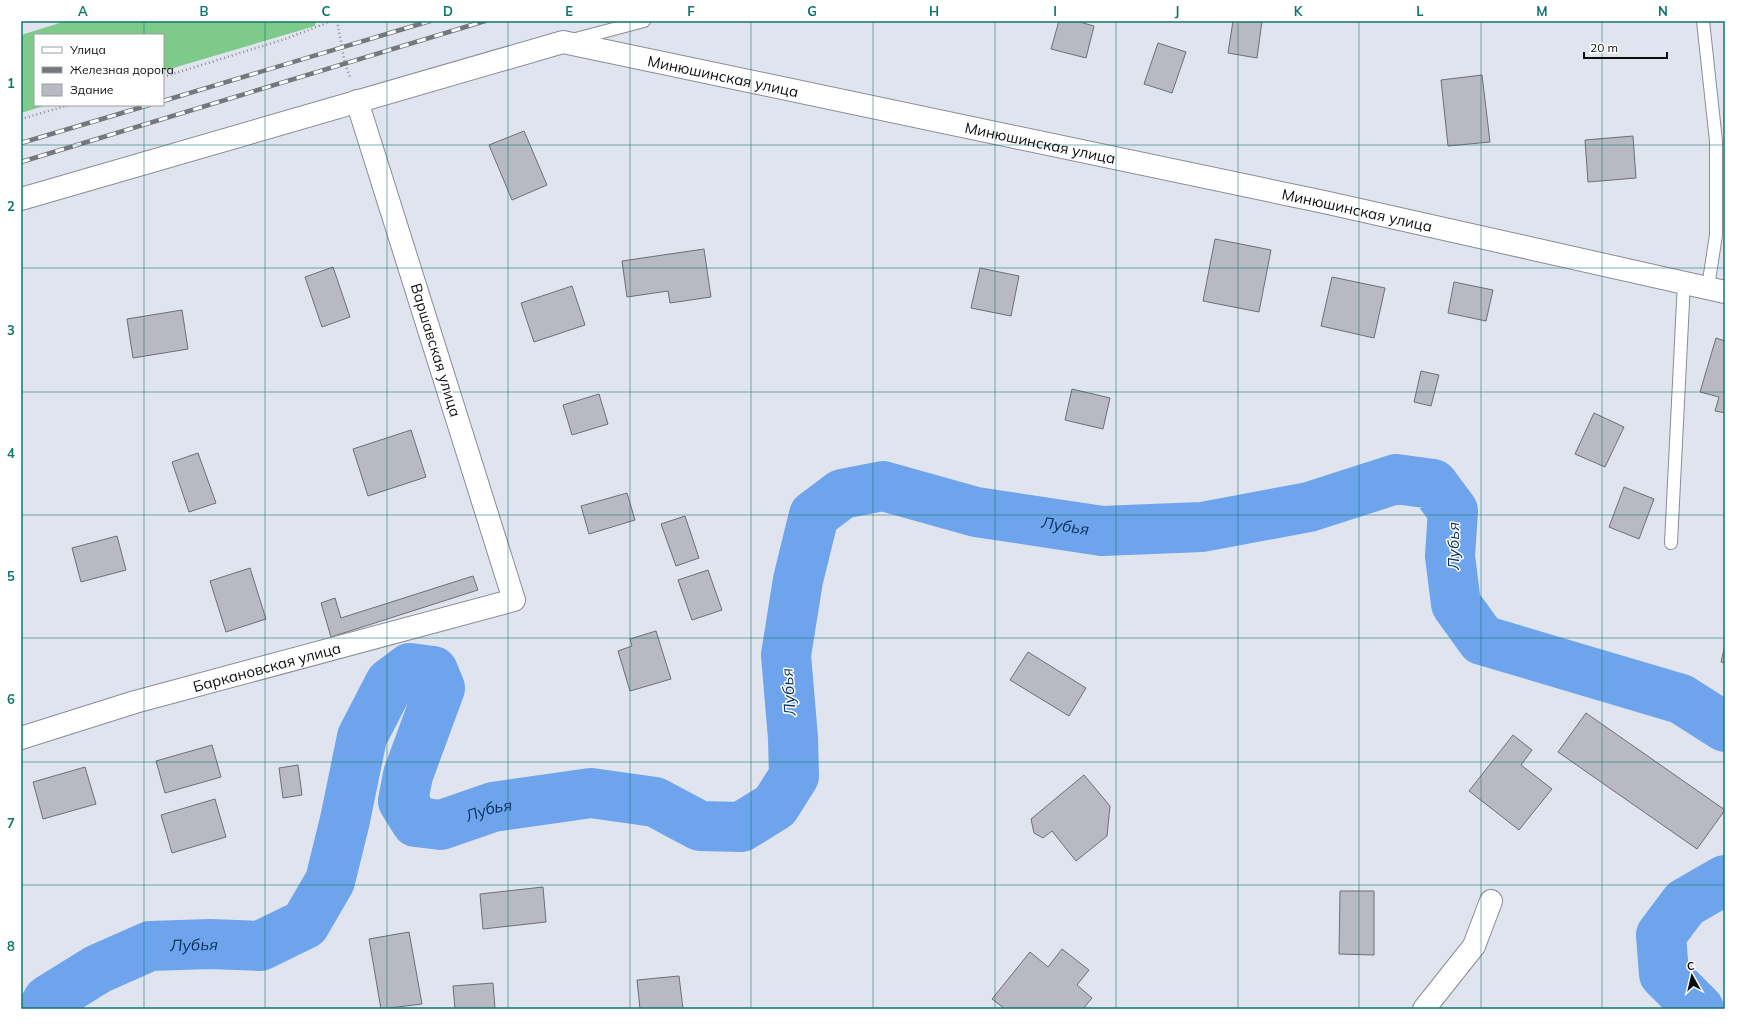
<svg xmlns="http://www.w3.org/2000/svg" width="1746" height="1030" font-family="Mulish,sans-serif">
<rect width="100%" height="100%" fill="#e0e4ee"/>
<path fill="#7dca8a" d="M66,21H316L315,26L163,71V35H35V105H47L21,113V35Z"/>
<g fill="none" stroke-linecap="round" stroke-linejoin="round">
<g stroke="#6da4eb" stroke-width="50">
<path id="s1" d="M43,1009L48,1000L98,969L150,946L210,944L260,946L305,924L330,881L345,820L362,737L390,683L410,668L433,671L440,688L408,775L403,801L416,822L441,825L493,807L591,793L655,802L700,826L741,827L775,806L794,776L793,738L786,655L798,580L814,515L842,494L883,486L976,512L1102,531L1202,527L1309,507L1396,479L1433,484L1453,511L1450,556L1456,604L1482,640L1681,699L1725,727"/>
<path d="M1699,1009L1664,974L1661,935L1685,903L1725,880"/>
</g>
</g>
<path fill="#b8b9c3" stroke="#6e6e77" d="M1059,21H1076L1094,26L1086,58L1051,49Z
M1233,21H1262L1257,58L1228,53Z
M1158,43L1186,52L1172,93L1144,84Z
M1482,75L1490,142L1448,146L1441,80Z
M524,131L547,185L512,200L489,145Z
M1633,136L1636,178L1588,182L1585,140Z
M1215,239L1271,250L1259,312L1203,301Z
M704,249L711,297L670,303L668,291L627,297L622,261Z
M333,267L350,317L322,327L305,277Z
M980,268L1019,276L1011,316L971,308Z
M1332,277L1385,288L1374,338L1321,326Z
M1454,282L1493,290L1486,321L1448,313Z
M572,286L585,325L534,342L521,303Z
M182,310L188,349L133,358L127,319Z
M1716,338L1725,341V413L1715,411L1719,397L1700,392Z
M1421,371L1439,375L1431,406L1414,402Z
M1072,389L1110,398L1103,429L1065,420Z
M599,394L608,424L572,435L563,405Z
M1594,413L1624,427L1605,467L1575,454Z
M411,430L426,477L368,496L353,449Z
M198,453L216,503L189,512L172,462Z
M1624,487L1654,499L1639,539L1609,527Z
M627,493L635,520L589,534L581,506Z
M685,516L699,558L676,566L661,524Z
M117,536L126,570L81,582L72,548Z
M250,568L266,619L226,632L210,581Z
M708,570L722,610L692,620L678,580Z
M473,576L478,590L331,637L321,603L335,598L341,618Z
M656,631L671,679L630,691L618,651L632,646L630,639Z
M1725,645V663L1721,662Z
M1028,652L1086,688L1069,716L1010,680Z
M1586,713L1725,810L1697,849L1558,752Z
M1513,735L1532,750L1521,765L1552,789L1519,830L1469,791Z
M212,745L221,777L165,793L156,761Z
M298,765L302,795L283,798L279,768Z
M85,767L96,804L43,819L33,782Z
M1084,775L1110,806L1107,836L1076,861L1052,831L1043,838L1034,833L1031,819Z
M215,799L226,837L172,853L161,815Z
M543,887L546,922L483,929L480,894Z
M1340,891H1374V955L1339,954Z
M409,932L422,1004L381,1009L369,939Z
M1062,949L1089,970L1077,985L1092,998L1083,1009H1005L992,999L1030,952L1048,967Z
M679,976L683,1009H640L637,980Z
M493,983L495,1009H455L453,986Z"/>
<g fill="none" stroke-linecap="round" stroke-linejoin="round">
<g stroke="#898c96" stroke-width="14">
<path id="lane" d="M1703,21L1716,141V235L1708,287
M572,40L644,21
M1671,543L1684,282"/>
</g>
<g stroke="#898c96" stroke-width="24">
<g id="street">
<path id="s2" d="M21,199L563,42L1324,202L1725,292"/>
<path id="s3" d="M21,738L135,702L514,600L357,101"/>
<path d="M1424,1009L1474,946L1491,901"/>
</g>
</g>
<path stroke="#8a8d94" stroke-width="2.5" stroke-dasharray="1 3" stroke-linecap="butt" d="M337,21L345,64L350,77
M163,77L285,39L332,21
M21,119L69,105"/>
<use href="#lane" stroke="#fff" stroke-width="12"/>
<use href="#street" stroke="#fff" stroke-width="22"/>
<g stroke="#74777d" stroke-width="4.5">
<path id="rail" d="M163,101L430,21
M21,143L149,105
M21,162L485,21"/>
</g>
<use href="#rail" stroke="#fff" stroke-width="3" stroke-dasharray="9" stroke-linecap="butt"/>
</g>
<path fill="none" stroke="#0f766e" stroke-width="1" stroke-opacity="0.55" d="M144,21V35M265,21V1009M387,21V1009M508,21V1009M630,21V1009M751,21V1009M873,21V1009M995,21V1009M1116,21V1009M1238,21V1009M1359,21V1009M1481,21V1009M1602,21V1009M144,105V1009M21,145H1725M21,268H1725M21,392H1725M21,515H1725M21,638H1725M21,762H1725M21,885H1725"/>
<g text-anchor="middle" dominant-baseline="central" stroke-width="3" stroke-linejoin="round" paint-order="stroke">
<g font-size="15" fill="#0c0d10" stroke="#fff">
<text stroke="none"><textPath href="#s2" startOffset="728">Минюшинская улица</textPath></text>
<text stroke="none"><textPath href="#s2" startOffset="1052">Минюшинская улица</textPath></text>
<text stroke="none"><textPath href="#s2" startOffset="1376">Минюшинская улица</textPath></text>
<text transform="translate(436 350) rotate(73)">Варшавская улица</text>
<text stroke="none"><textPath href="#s3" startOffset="256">Баркановская улица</textPath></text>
</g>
<g font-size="16" font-style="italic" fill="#082f5b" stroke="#fff">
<text stroke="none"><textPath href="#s1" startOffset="1694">Лубья</textPath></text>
<text transform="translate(1453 546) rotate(-90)">Лубья</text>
<text transform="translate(788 692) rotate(-94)">Лубья</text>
<text stroke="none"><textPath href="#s1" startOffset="830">Лубья</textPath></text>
<text stroke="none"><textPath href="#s1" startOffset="170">Лубья</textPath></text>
</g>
</g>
<rect width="1746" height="1030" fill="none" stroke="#ffffff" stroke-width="44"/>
<rect x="34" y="34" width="130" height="72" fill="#ffffff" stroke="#9e9e9f"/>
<rect x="42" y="47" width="20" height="6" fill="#ffffff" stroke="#9e9e9f"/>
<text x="70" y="54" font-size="12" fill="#0c0d10">Улица</text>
<rect x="42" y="67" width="20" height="6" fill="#74777d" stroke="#9e9e9f"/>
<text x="70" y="74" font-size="12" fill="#0c0d10">Железная дорога</text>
<rect x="42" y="84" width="20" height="12" fill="#b8b9c3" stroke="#9e9e9f"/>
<text x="70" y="94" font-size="12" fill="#0c0d10">Здание</text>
<g transform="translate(1692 976) rotate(352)" stroke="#ffffff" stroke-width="3" paint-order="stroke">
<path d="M0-3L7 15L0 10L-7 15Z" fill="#0c0d10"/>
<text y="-6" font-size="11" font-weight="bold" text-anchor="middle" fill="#0c0d10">С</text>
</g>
<path d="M1584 52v6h83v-6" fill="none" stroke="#0c0d10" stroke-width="2"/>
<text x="1590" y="52" font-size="12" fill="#0c0d10" stroke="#ffffff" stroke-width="3" paint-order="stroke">20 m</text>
<rect x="22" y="22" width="1702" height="986" fill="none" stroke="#0f766e" stroke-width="1.5"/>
<g font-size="13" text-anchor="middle" font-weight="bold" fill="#0f766e">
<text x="83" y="16">A</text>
<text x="204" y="16">B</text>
<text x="326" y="16">C</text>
<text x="448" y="16">D</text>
<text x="569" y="16">E</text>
<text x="691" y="16">F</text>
<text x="812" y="16">G</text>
<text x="934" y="16">H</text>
<text x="1055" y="16">I</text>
<text x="1177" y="16">J</text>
<text x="1298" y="16">K</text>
<text x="1420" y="16">L</text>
<text x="1542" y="16">M</text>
<text x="1663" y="16">N</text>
<text x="11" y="88">1</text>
<text x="11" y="211">2</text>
<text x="11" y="335">3</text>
<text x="11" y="458">4</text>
<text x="11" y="581">5</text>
<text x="11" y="704">6</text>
<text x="11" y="828">7</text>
<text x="11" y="951">8</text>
</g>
</svg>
